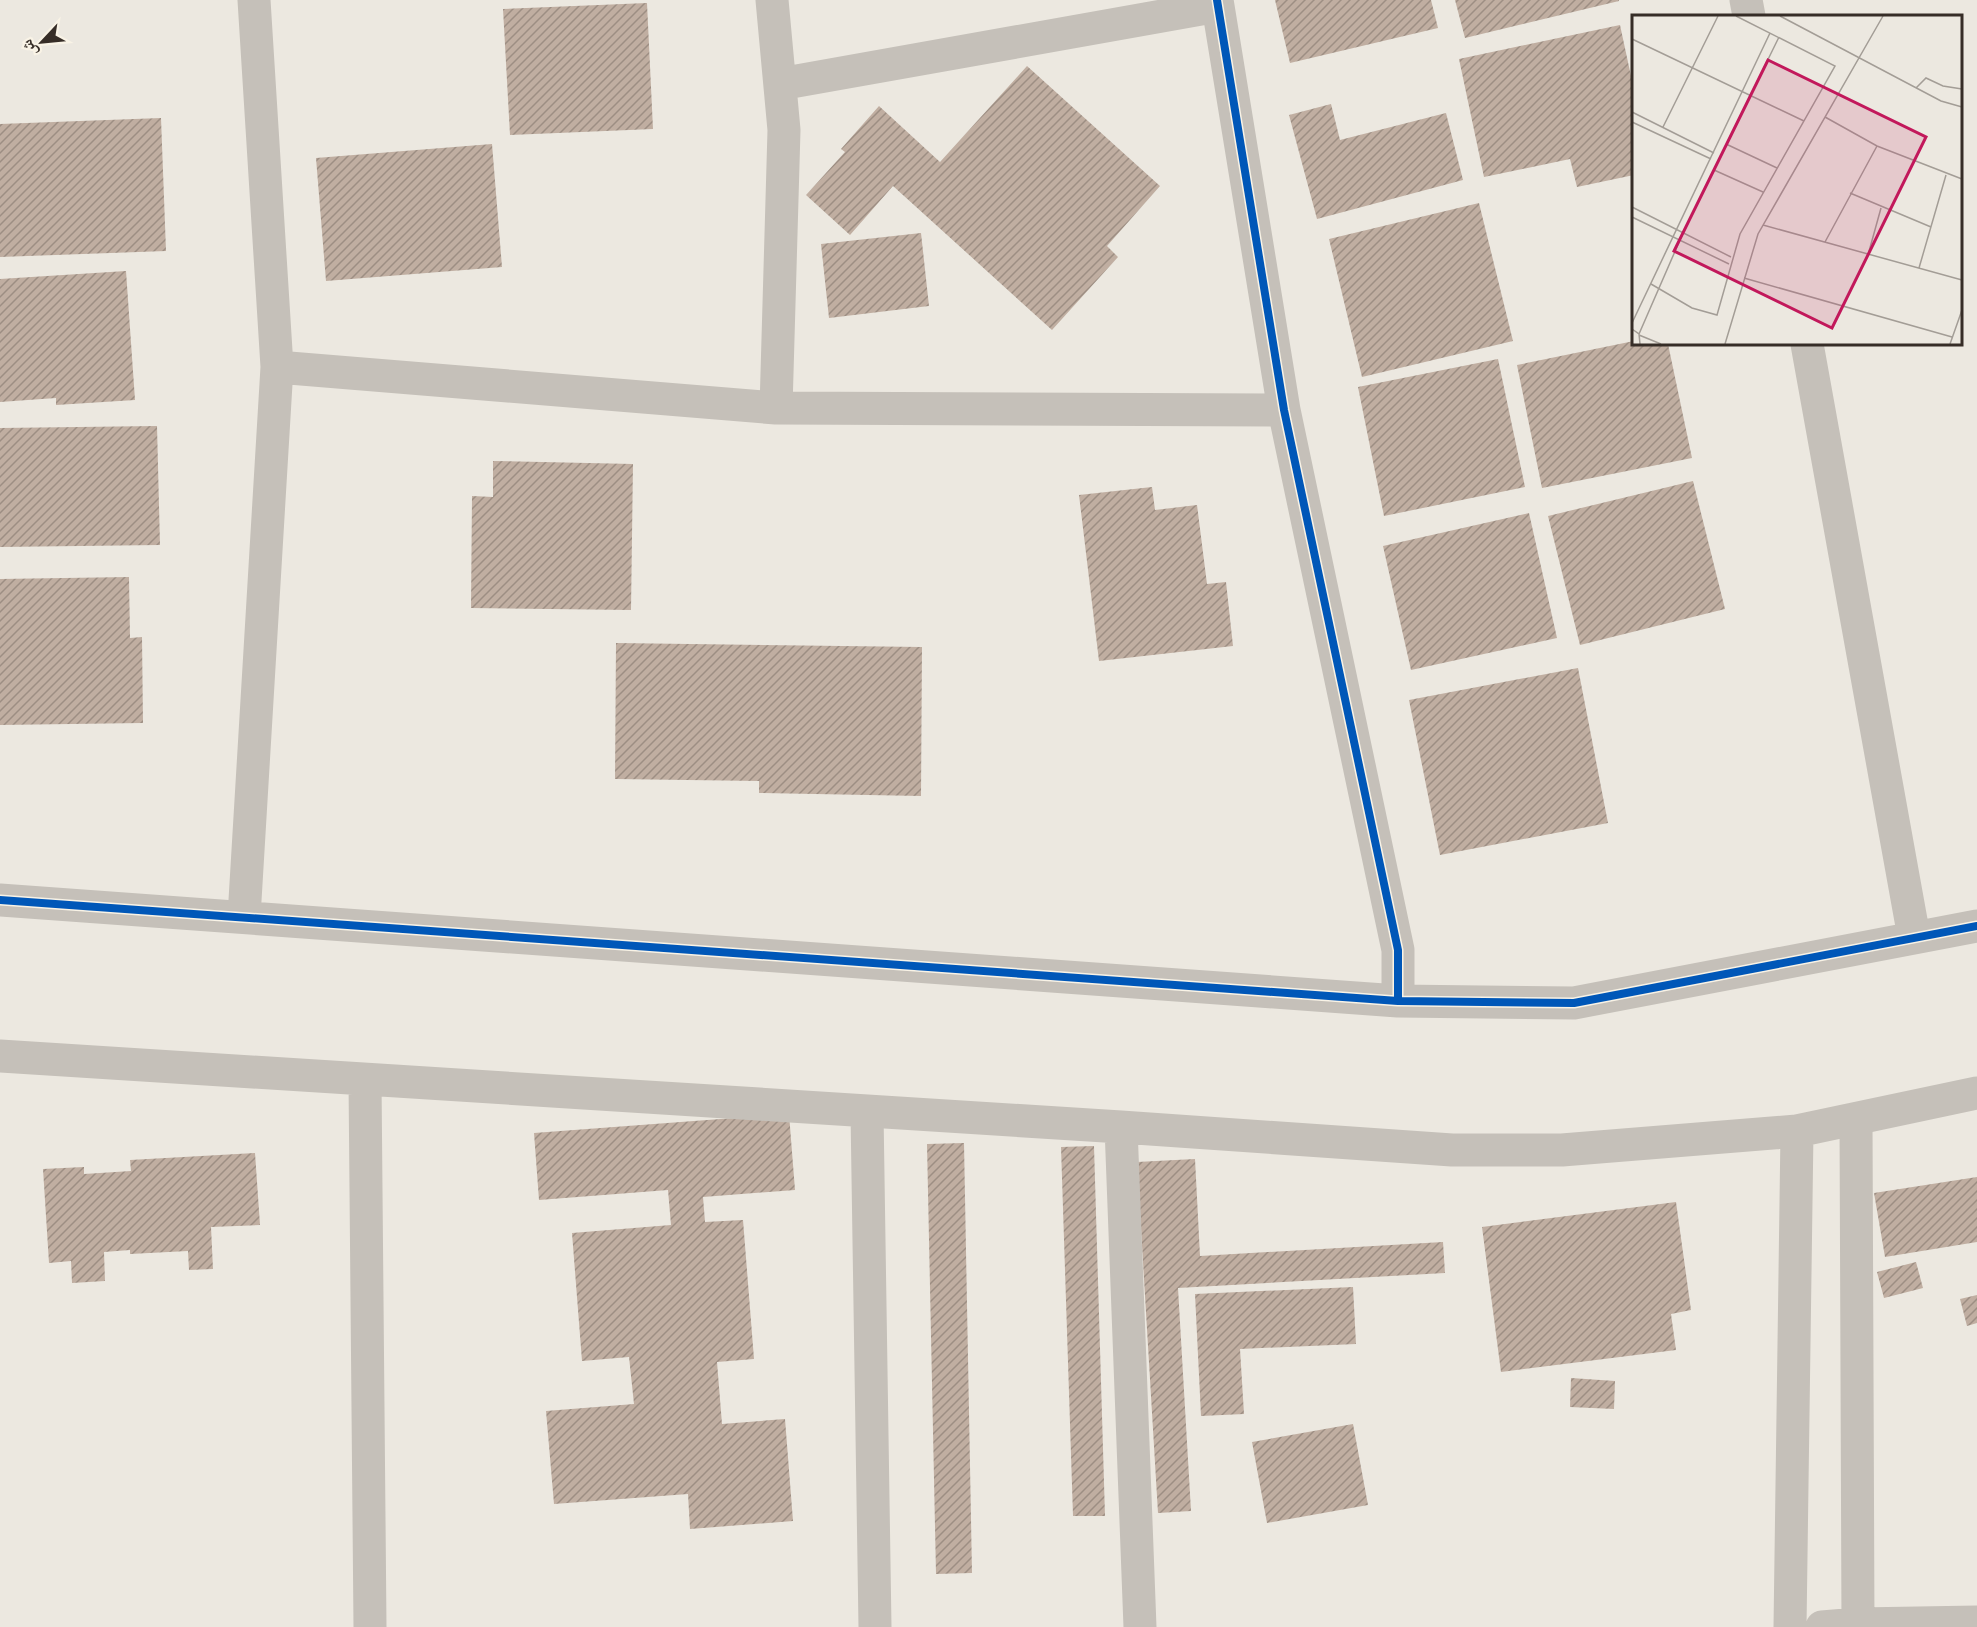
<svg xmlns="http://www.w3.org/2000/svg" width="1977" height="1627" font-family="'Noto Sans','Noto Naskh Arabic',sans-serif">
<defs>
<pattern id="building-hatch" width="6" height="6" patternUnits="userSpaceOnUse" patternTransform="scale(1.5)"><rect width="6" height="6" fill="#c0aea1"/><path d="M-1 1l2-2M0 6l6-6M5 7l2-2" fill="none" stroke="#9d8e83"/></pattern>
</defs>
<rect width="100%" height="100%" fill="#ece8e0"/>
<path fill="url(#building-hatch)" d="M1275,0H1431L1438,28L1290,63Z
M1455,0H1619V1L1465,38Z
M647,3L653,129L510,135L503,9Z
M1620,25L1634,90V175L1577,187L1570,159L1484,177L1459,59Z
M1027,66L1160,186L1107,246L1118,257L1052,330L893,186L850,235L806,195L845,152L841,149L879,106L940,162Z
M1331,104L1340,140L1446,113L1463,180L1317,219L1289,115Z
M161,118L166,251L0,257V124Z
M492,144L502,267L326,281L316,158Z
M1479,203L1513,341L1362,377L1329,239Z
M921,233L929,306L829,318L821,244Z
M126,271L135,400L56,405V398L0,402V279Z
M1634,341V344H1668L1692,458L1542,488L1517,365Z
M1498,359L1525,487L1384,516L1358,387Z
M157,426L160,545L0,547V428Z
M493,461L633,464L631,610L471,608L472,496L493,497Z
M1693,481L1725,609L1580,645L1548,516Z
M1152,487L1155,510L1197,505L1207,584L1226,582L1233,646L1099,661L1079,495Z
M1529,513L1557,638L1411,670L1383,546Z
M129,577L130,638L142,637L143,723L0,725V579Z
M616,643L922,647L921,796L759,793V781L615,779Z
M1578,668L1608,823L1440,855L1409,700Z
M789,1114L795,1190L703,1197L705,1222L743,1220L754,1359L717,1362L722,1424L785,1419L793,1521L690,1529L688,1494L554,1504L546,1411L634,1404L629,1357L582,1361L572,1233L671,1225L668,1190L539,1200L534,1133Z
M964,1143L972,1573L936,1574L927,1144Z
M1094,1146L1105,1516H1073L1061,1147Z
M255,1153L260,1225L211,1227L213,1269L189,1270L188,1251L130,1254V1250L104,1252L105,1281L72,1283L71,1261L49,1263L43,1169L84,1167V1174L131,1171L130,1160Z
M1195,1159L1200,1256L1443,1242L1445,1273L1178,1288L1191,1511L1158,1513L1137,1162Z
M1977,1177V1242L1885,1257L1874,1193Z
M1676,1202L1691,1310L1671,1314L1676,1350L1501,1372L1482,1227Z
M1916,1262L1923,1288L1884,1298L1877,1272Z
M1353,1287L1356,1344L1240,1349L1244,1414L1201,1416L1195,1294Z
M1977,1295V1323L1967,1326L1960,1299Z
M1571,1378L1615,1381L1614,1409L1570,1407Z
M1353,1424L1368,1505L1267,1523L1252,1442Z"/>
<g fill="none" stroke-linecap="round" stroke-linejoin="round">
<path stroke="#c5c0b9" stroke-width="33" d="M772,0L784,130L776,408
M1217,0L1284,410L1398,950V1001
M1746,0L1749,16
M780,84L1218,6
M1807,344L1914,937
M277,367L776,408L1284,410
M0,900L1398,1001L1574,1003L1977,926
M244,917L277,367L254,0
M0,1056L1121,1127L1452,1150H1562L1797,1131L1977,1093
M365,1080L370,1627
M867,1112L875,1627
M1856,1119L1858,1627
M1121,1127L1140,1627
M1790,1627L1797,1131
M1822,1627L1858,1624L1977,1622"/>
<g stroke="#f9f3e6" stroke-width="11">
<path id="cycleway" d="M1217,0L1284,410L1398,950V1001
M0,900L1398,1001L1574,1003L1977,926"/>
</g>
<use href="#cycleway" stroke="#0057b8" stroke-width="8"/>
</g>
<g transform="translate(1632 15)">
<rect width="330" height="330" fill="#ece8e0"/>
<path fill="none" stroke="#a39d96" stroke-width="1.5" d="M148,1L309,86L330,92M0,24L172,106M284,73L294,63L311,71L330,74M0,97L82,138M193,102L245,131L330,164M0,107L79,144M31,112L86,1M94,129L145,153M82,155L131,177M218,178L299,212M0,192L99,242M0,202L97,249M131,210L330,265M193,227L245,131M236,240L249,193M287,253L314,160M112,263L320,322M19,269L60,293L85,300L108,219L203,51L104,1M0,308L138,18M0,314L7,319L8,329M7,319L51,218L147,22M7,320L29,329M93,329L126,219L251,1M318,329L330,295"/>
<path fill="#c2185b" fill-opacity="0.15" stroke="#c2185b" stroke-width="3" d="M136,45L294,122L200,313L42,236Z"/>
<rect width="330" height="330" fill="none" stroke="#362d27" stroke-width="3"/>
</g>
<g transform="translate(42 42) rotate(244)" stroke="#f9f3e6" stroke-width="4.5" paint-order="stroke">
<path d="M0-4.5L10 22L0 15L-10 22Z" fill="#362d27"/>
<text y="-9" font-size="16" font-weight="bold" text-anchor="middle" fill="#362d27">ش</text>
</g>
</svg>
